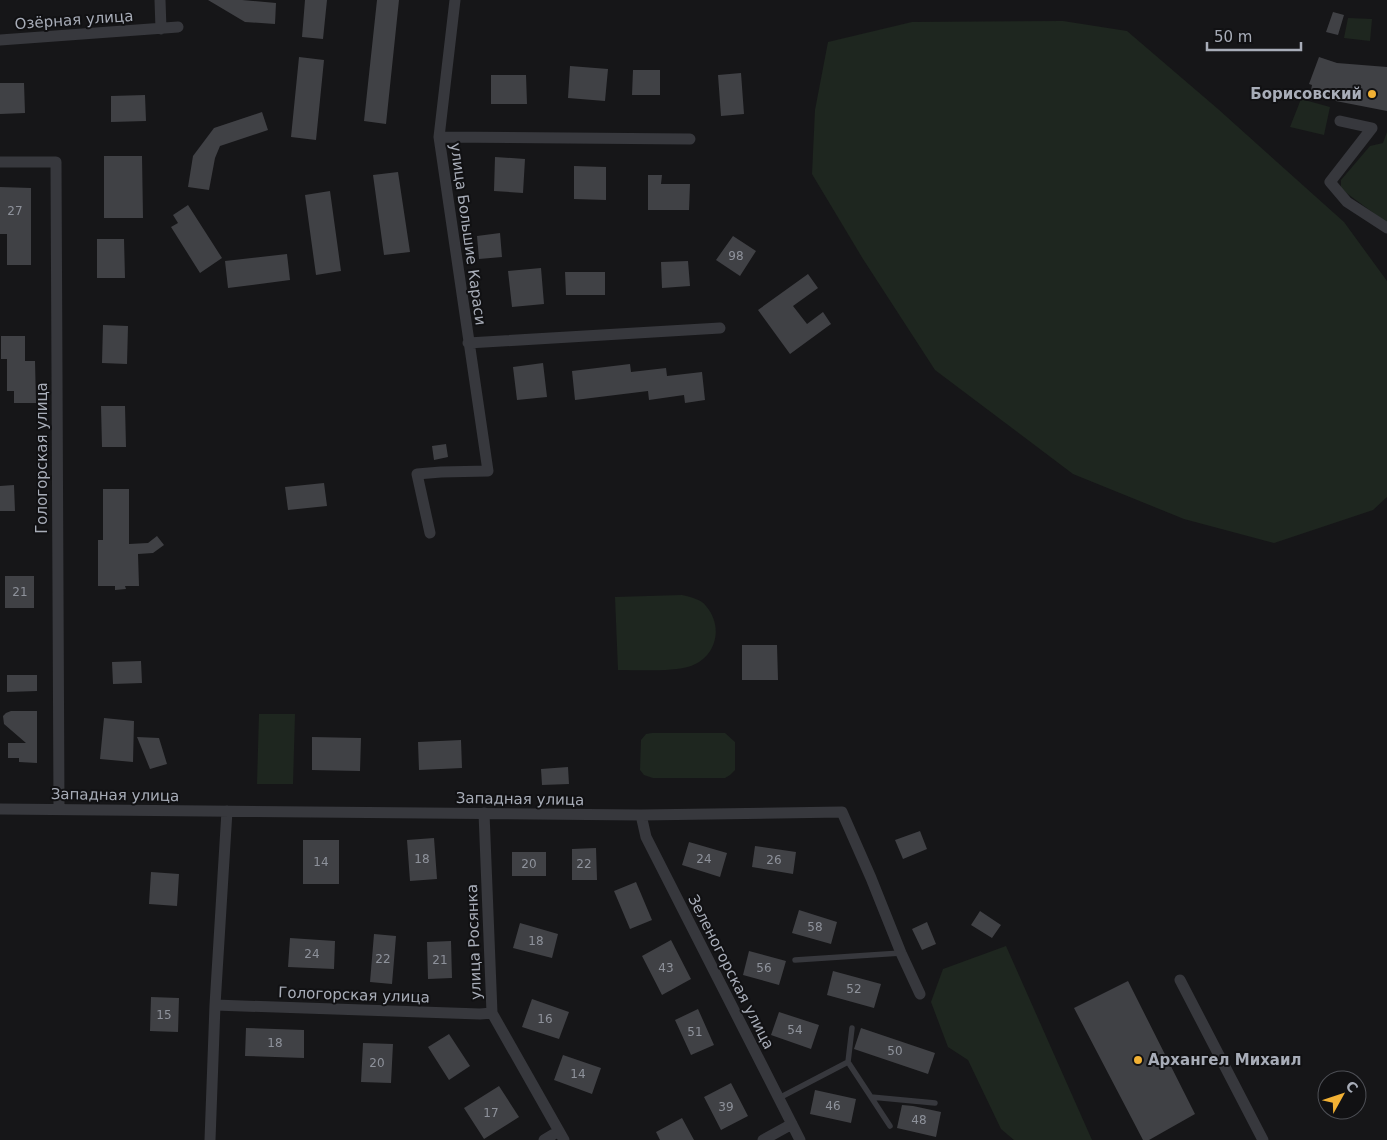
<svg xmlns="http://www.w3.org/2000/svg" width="1387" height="1140" font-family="'DejaVu Sans',sans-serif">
<rect width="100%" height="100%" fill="#161618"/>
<path fill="#1e261f" d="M1348,18L1372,19L1370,41L1344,38Z
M1063,21L1127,31L1218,109L1344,222L1387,281V497L1373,510L1274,543L1184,519L1073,474L935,370L863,259L812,174L815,110L828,42L912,22Z
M1301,99L1330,107L1324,135L1290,127Z
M1387,132V223L1341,189V180L1370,146L1383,143Z
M682,595C690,597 701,599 706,606C724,627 716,657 691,666C673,672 638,670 618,670L615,597Z
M259,714H295L293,784H257Z
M652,733H725L735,742V770L730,775L725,778H653L644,775L640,770L641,740L646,734Z
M1006,946L1092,1140H1014L1001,1129L968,1060L948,1047L931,1002L943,969Z"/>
<path fill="#404145" d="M208,0H242L276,3L275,24L245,22Z
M305,0H327L323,39L302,37Z
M377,0H399L386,124L364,121Z
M1333,12L1344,15L1338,35L1326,32Z
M299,57L324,60L316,140L291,137Z
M1319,57L1337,63L1387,67V111L1310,96L1312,85L1309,84Z
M570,66L608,69L605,101L568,98Z
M633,70H660V95H632Z
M741,73L744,114L721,116L718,75Z
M491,75H526L527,104H491Z
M0,83H24L25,113L0,114Z
M145,95L146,121L111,122V96Z
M262,112L268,130L220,146L215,158L209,190L188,187L193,156L214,128Z
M104,156H142L143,218H104Z
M495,157L525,159L523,193L494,191Z
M574,166L606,167V200L574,199Z
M398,172L410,252L384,255L373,175Z
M648,175H662L661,184H690L689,210H648Z
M0,187L31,188V265H7V234H0Z
M330,191L341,271L316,275L305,195Z
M188,205L222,258L200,273L171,227L178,223L173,215Z
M500,233L502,257L479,259L477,236Z
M733,236L756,251L740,276L716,260Z
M97,239H124L125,278H97Z
M287,254L290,280L228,288L225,261Z
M688,261L690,286L662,288L661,262Z
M541,268L544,304L512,307L508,271Z
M565,272H605V295H566Z
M808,274L818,288L793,306L807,324L823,312L831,324L790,354L758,310Z
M103,325L128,326L127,364L102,363Z
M1,336H25V361H35L36,403H14V391H7V359H1Z
M543,363L547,397L517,400L513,367Z
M630,364L631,372L666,368L667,376L702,372L705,400L685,403L684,395L649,400L648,391L575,400L572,371Z
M101,406H125L126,447H102Z
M446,444L448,457L434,460L432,446Z
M324,483L327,506L288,510L285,487Z
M14,485L15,511H0V486Z
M103,489H129V544L148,543L157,536L164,545L153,553L138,554L139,586H125L126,589L115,590V586H98V540H103Z
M5,576H34V608H5Z
M742,645H777L778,680H742Z
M141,661L142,683L113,684L112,662Z
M7,675H37V691L7,692Z
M11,711H37V763L19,762V758H8V743H26L4,724L3,716L6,713Z
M104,718L134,721L133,762L100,759Z
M137,737L159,738L167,764L150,769Z
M312,737L361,738L360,771L312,770Z
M461,740L462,768L419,770L418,742Z
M568,767L569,784L542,785L541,769Z
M920,831L927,849L903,859L895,840Z
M434,838L437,879L410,881L407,840Z
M303,840H339V884H303Z
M689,842L727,853L720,877L682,865Z
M755,846L796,852L793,874L752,867Z
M596,848L597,880H572V849Z
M512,852H546V876H512Z
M151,872L179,874L177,906L149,904Z
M636,882L652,920L630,929L614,891Z
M799,910L837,922L831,944L792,933Z
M980,911L1001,925L992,938L971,925Z
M927,922L936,944L922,950L912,929Z
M520,923L558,934L552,958L513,948Z
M374,934L396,936L392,984L370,982Z
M290,938L335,941L334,969L288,967Z
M671,940L691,979L662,995L642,956Z
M451,941L452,978L428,979L427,942Z
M749,951L786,961L779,985L743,975Z
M833,971L881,984L874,1008L827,995Z
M1128,981L1195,1114L1149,1140H1143L1074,1008Z
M151,997L179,998L178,1032L150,1031Z
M532,999L569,1012L559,1039L522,1027Z
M698,1009L714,1045L691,1055L675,1020Z
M779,1012L819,1025L811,1049L771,1035Z
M246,1028L304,1030V1058L245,1056Z
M861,1028L935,1053L928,1074L854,1049Z
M449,1034L470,1066L449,1080L428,1047Z
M363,1043L393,1044L391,1083L361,1082Z
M563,1055L601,1068L592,1094L554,1080Z
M731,1083L748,1116L721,1130L704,1097Z
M499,1086L519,1117L484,1139L464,1108Z
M815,1090L856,1099L851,1123L810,1114Z
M902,1105L913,1106L941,1112L936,1137L897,1128Z
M682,1118L694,1140H660L656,1132Z"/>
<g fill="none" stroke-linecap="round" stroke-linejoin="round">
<path stroke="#37383d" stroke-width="5.5" d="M795,960L901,953
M848,1062L890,1126
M871,1097L935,1103
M779,1098L848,1062L852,1028"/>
<path stroke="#37383d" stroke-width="11" d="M160,0L161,29
M0,40L178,27
M1340,121L1372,128L1330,182L1347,202L1387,228
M439,137L690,139
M0,162H56L59,809
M468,343L720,328
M430,533L417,474L441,472L488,471L439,137L455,0
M0,809L641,815L842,812L871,878L901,953L920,994
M484,813L492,1013L564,1140
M641,815L646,837L800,1140
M1180,980L1263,1140
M215,1005L480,1014L492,1013
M210,1140L215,1005L227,811
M544,1140L559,1131
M763,1140L792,1124"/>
</g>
<g fill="#f2b134" stroke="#111113" stroke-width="2">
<circle cx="1372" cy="94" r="5"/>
<circle cx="1138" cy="1060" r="5"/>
</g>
<g text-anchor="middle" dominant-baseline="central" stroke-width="4" stroke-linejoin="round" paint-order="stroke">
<g font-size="12" fill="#8e929b">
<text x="15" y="211">27</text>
<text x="736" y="256">98</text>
<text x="20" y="592">21</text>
<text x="422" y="859">18</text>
<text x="704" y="859">24</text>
<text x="774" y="860">26</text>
<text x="321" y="862">14</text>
<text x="529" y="864">20</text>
<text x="584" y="864">22</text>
<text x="815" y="927">58</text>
<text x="536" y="941">18</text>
<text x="312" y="954">24</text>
<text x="383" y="959">22</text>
<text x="440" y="960">21</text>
<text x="666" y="968">43</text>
<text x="764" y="968">56</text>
<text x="854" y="989">52</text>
<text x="164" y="1015">15</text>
<text x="545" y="1019">16</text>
<text x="795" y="1030">54</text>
<text x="695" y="1032">51</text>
<text x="275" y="1043">18</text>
<text x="895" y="1051">50</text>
<text x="377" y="1063">20</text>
<text x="578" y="1074">14</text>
<text x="833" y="1106">46</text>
<text x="726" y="1107">39</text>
<text x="491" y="1113">17</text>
<text x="919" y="1120">48</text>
</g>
<g font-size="15" fill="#a8adb8" stroke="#111113">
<text transform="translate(74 20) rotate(-4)">Озёрная улица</text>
<text transform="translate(468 234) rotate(82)">улица Большие Караси</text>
<text transform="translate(42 458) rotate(-90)">Гологорская улица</text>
<text transform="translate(115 795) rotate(1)">Западная улица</text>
<text transform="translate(520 799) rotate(1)">Западная улица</text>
<text transform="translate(474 942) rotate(-92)">улица Росянка</text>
<text transform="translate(731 972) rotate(63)">Зеленогорская улица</text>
<text transform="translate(354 995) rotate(2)">Гологорская улица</text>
</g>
<g font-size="15" font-weight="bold" fill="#a8adb8" stroke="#111113" text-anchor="end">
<text x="1362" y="94">Борисовский</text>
<text x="1148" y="1060" text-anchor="start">Архангел Михаил</text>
</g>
</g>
<g transform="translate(1342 1095) rotate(50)"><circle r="24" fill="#111113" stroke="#4d4f55"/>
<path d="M0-4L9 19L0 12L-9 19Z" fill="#f2b134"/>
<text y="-8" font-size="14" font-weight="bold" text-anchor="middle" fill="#a8adb8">С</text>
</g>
<path d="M1207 42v8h94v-8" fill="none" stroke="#a8adb8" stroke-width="2.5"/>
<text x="1214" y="42" font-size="15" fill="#a8adb8" stroke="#111113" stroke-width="4" paint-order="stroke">50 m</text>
</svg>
